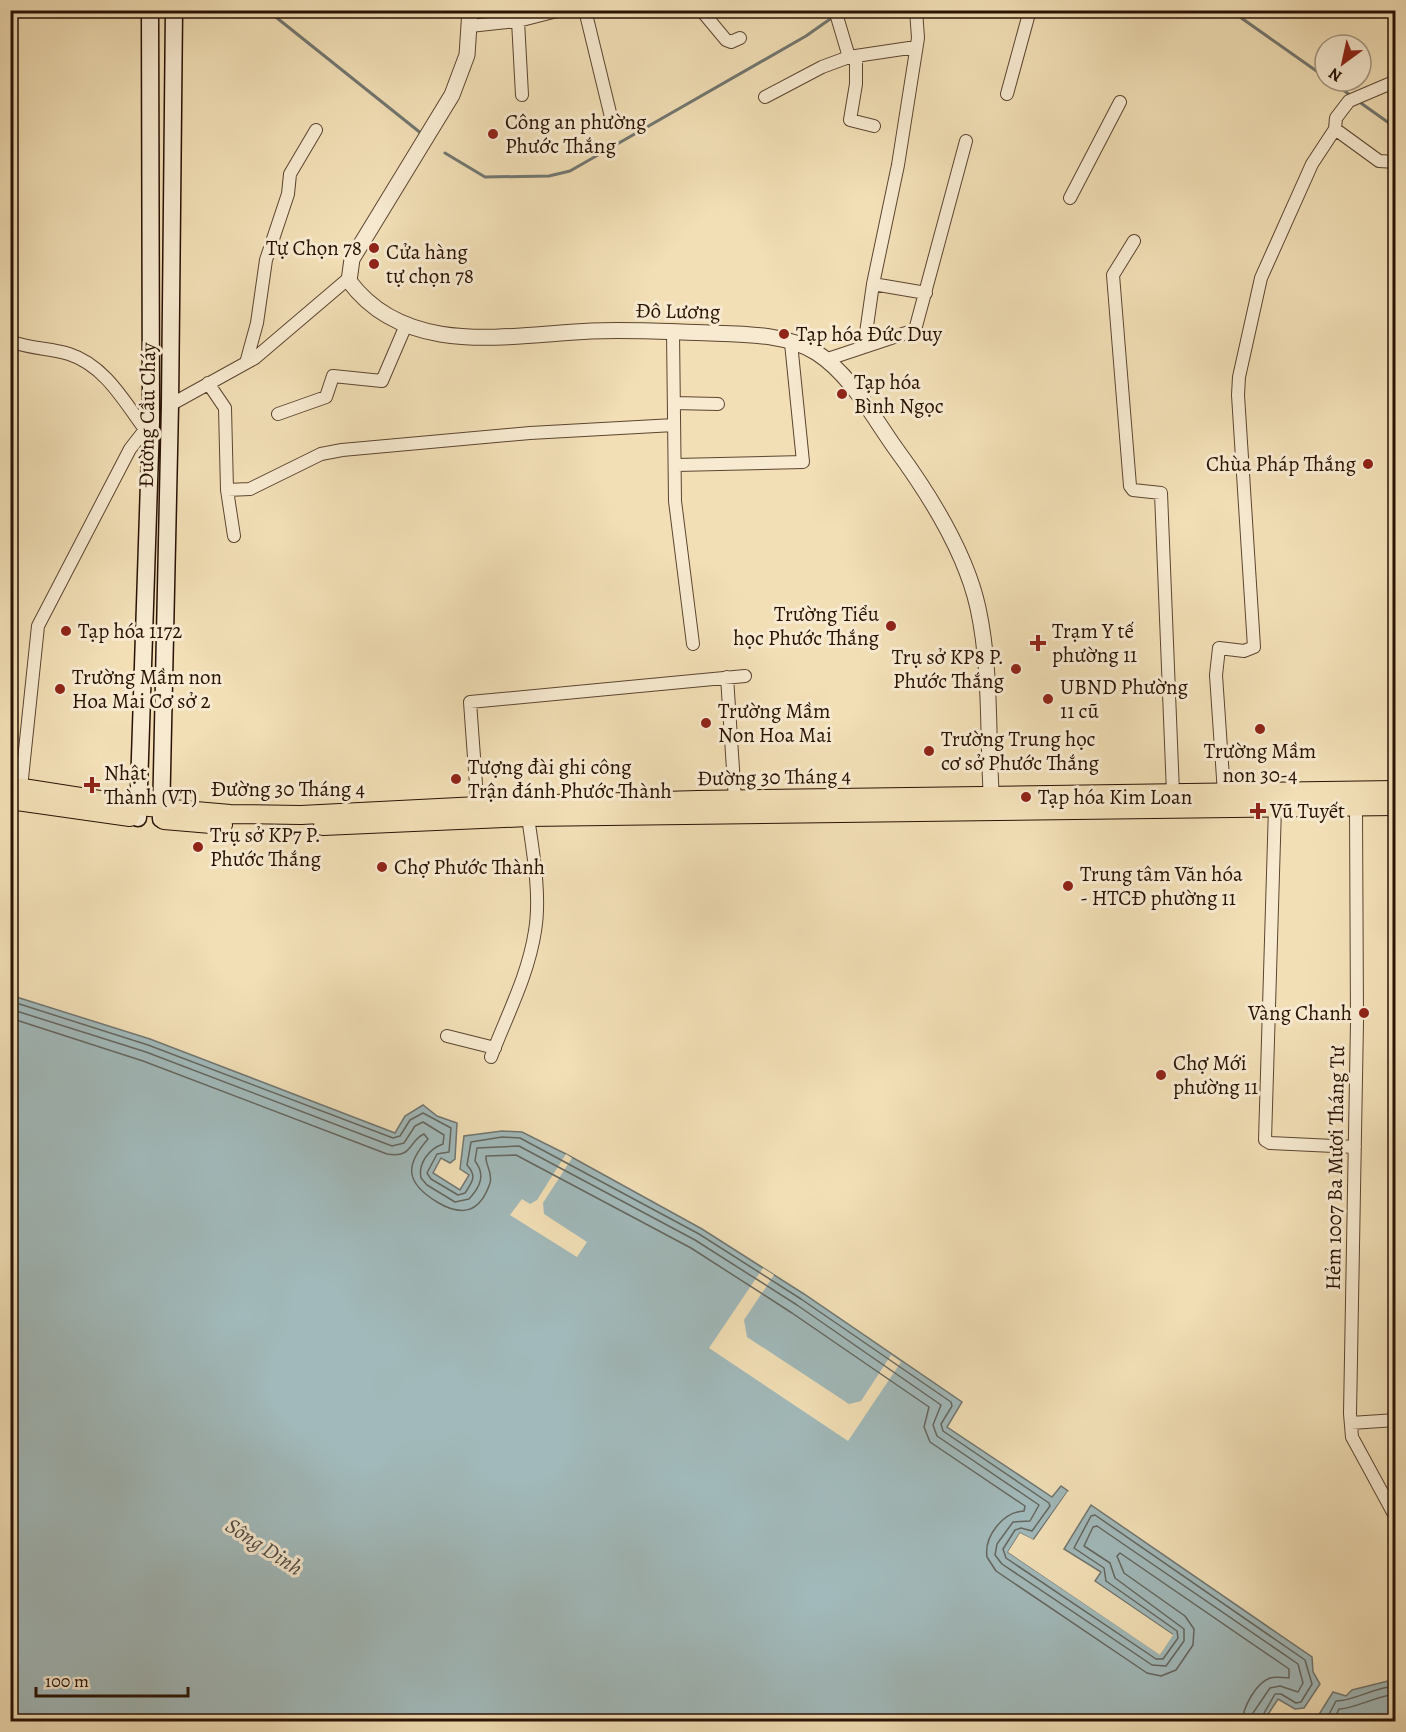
<svg xmlns="http://www.w3.org/2000/svg" width="1406" height="1732" font-family="Alegreya,serif">
<rect width="100%" height="100%" fill="#f2dfb6"/>
<filter id="stains"><feTurbulence type="fractalNoise" baseFrequency=".00333" numOctaves="4"/><feColorMatrix values="0 0 0 0 .2 0 0 0 0 .09 0 0 0 0 .02 0 0 0 .5 -.17"/></filter>
<radialGradient id="worn" r=".72"><stop offset=".6" stop-color="#630" stop-opacity="0"/><stop offset="1" stop-color="#630" stop-opacity=".3"/></radialGradient>
<path fill="#a1b9ba" stroke="#717671" stroke-width="1.5" d="M10,995L150,1039L395,1133L405,1116L423,1105L437,1116L457,1123L455,1159L450,1163L441,1158L433,1173L460,1190L469,1175L460,1169L464,1136L502,1131L522,1132L566,1154L702,1229L804,1294L962,1402L947,1427L1052,1497L1061,1486L1068,1491L1033,1540L1020,1533L1008,1552L1160,1654L1172,1634L1095,1581L1101,1572L1064,1549L1091,1505L1312,1657L1313,1672L1320,1684L1304,1708L1295,1709L1278,1699L1263,1722L11,1721Z
M1392,1680H1395V1721H1320L1318,1716L1333,1692L1346,1696L1352,1690Z"/>
<path fill="#f2dfb6" d="M566,1154L572,1158L543,1203L544,1214L587,1242L577,1257L510,1215L522,1199L530,1204L537,1200Z
M763,1268L774,1275L744,1320L747,1337L849,1404L861,1401L891,1355L901,1362L848,1441L709,1348Z
M1068,1491L1070,1493L1036,1542L1021,1537L1012,1551L1159,1650L1169,1636L1093,1583L1092,1580L1173,1635L1160,1655L1008,1552L1020,1533L1034,1540Z"/>
<g fill="none" stroke-linecap="round" stroke-linejoin="round">
<path stroke="#65665f" stroke-width="1.5" d="M10,1001L148,1045L393,1138L400,1136L410,1120L423,1113L451,1128L449,1152L437,1154L427,1173L431,1179L458,1195L465,1193C473,1181 477,1176 467,1165L471,1142L502,1137L520,1138L699,1234L801,1299L951,1402L952,1406L941,1424L943,1431L1049,1503L1050,1506L1032,1531L1021,1528L1015,1530L1003,1549L1006,1558L1156,1659H1163L1178,1638L1177,1631L1106,1581L1104,1568L1074,1548L1091,1516L1095,1515L1305,1660L1312,1684L1301,1702L1296,1703L1281,1694H1275L1259,1722
M10,1009L146,1052L392,1146L404,1143L415,1126L423,1122L444,1135L443,1144C429,1149 418,1163 421,1178L427,1185L455,1202L469,1199C480,1187 486,1175 475,1161L477,1148L519,1146L695,1240L797,1305L941,1405L933,1425L937,1436L1039,1505L1030,1521L1013,1522L997,1544L995,1555L1002,1564L1152,1665L1166,1666L1184,1641V1629L1115,1578L1110,1563L1084,1546L1093,1527L1097,1526L1298,1664L1303,1683L1298,1692L1280,1686L1270,1688L1253,1713L1251,1722
M10,1018L143,1061L387,1154C413,1159 409,1140 424,1134L428,1139C404,1166 406,1183 437,1202C462,1217 480,1213 490,1183C493,1172 485,1165 486,1156L516,1155L691,1248L792,1313L929,1407L924,1427L930,1442L1025,1506L1024,1511C1003,1512 984,1536 987,1557L996,1571L1147,1673L1161,1676L1176,1670L1193,1645L1194,1629L1185,1616L1124,1573L1117,1556L1120,1553L1289,1669V1678C1283,1678 1277,1676 1270,1678C1256,1683 1243,1707 1242,1722
M1325,1722L1336,1701C1355,1701 1374,1687 1396,1686
M1333,1722L1339,1709C1354,1709 1376,1696 1396,1694"/>
<path stroke="#717671" stroke-width="3" d="M267,10L422,134
M1230,10L1325,77
M1331,81L1350,95
M1358,101L1396,128
M445,153L485,177L549,176L570,171L806,36L833,17"/>
<g stroke="#5b4530" stroke-width="14">
<path id="minor" d="M585,10L612,121
M701,10L726,40L731,42L740,38
M835,10L849,57
M916,10L918,38L898,165L873,284L926,293
M518,21L522,95
M470,26L518,21L561,10
M856,56V84L850,120L874,126
M1007,94L1030,10
M765,97L822,67L849,57L916,47
M1335,129L1379,161L1396,162
M1070,198L1120,102
M1134,241L1113,275L1130,486L1133,490L1161,493L1173,793
M673,332L675,501L693,644
M10,341C30,349 50,348 69,354C104,365 124,401 144,428
M864,347L873,284
M825,360L915,330L966,141
M246,363L257,323L266,260L288,194L290,174L316,130
M208,383L225,408L227,490L250,489L321,454L342,450L530,433L674,425
M674,403L718,404
M170,405L255,358L349,278
M278,414L326,397L333,376L382,381L406,325
M676,465L803,462L791,343
M227,490L234,536
M727,677L735,800
M21,788L38,626L130,449L151,422
M1224,793L1216,675L1219,648L1244,651L1254,647L1238,395L1239,377L1261,278L1312,164L1335,129L1336,118L1349,101L1396,81
M1275,807L1265,1140L1270,1143L1355,1147
M1356,808L1357,1022L1350,1414L1352,1437L1396,1518
M478,812L470,702L745,676
M447,1036L495,1048
M491,1057C507,1015 528,976 535,931C541,895 533,853 528,817
M1351,1423L1396,1420"/>
</g>
<g stroke="#5b4530" stroke-width="17">
<path id="tertiary" d="M470,10L467,55L452,95L352,259L349,281C406,358 508,335 591,331C630,329 671,332 710,333C745,334 787,334 817,353C851,375 873,417 896,449C929,494 966,553 978,608C992,672 987,742 992,807"/>
</g>
<g stroke="#291204" stroke-width="19">
<path id="secondary" d="M138,818L151,422L150,10
M161,819L170,405L174,10"/>
</g>
<g stroke="#291204" stroke-width="20">
<path id="primary" d="M10,786L138,806L230,814L301,815L478,806L698,800L1396,790
M10,800L130,817
M164,820L223,825
M323,826L528,817L1396,806"/>
</g>
<use href="#minor" stroke="#f7ead0" stroke-width="12"/>
<use href="#tertiary" stroke="#f7ead0" stroke-width="15"/>
<use href="#secondary" stroke="#f7ead0" stroke-width="16"/>
<use href="#primary" stroke="#f2dfb6" stroke-width="18"/>
</g>
<g fill="#8f2418" stroke="#f7ead0" stroke-width="2">
<circle cx="493" cy="134" r="6"/>
<circle cx="374" cy="248" r="6"/>
<circle cx="374" cy="264" r="6"/>
<circle cx="784" cy="334" r="6"/>
<circle cx="842" cy="394" r="6"/>
<circle cx="1368" cy="464" r="6"/>
<circle cx="891" cy="626" r="6"/>
<circle cx="66" cy="631" r="6"/>
<path d="M1035 634h6v6h6v6h-6v6h-6v-6h-6v-6h6z"/>
<circle cx="1016" cy="669" r="6"/>
<circle cx="60" cy="689" r="6"/>
<circle cx="1048" cy="699" r="6"/>
<circle cx="706" cy="723" r="6"/>
<circle cx="1260" cy="729" r="6"/>
<circle cx="929" cy="751" r="6"/>
<circle cx="456" cy="779" r="6"/>
<path d="M89 776h6v6h6v6h-6v6h-6v-6h-6v-6h6z"/>
<circle cx="1026" cy="797" r="6"/>
<path d="M1255 802h6v6h6v6h-6v6h-6v-6h-6v-6h6z"/>
<circle cx="198" cy="847" r="6"/>
<circle cx="382" cy="867" r="6"/>
<circle cx="1068" cy="886" r="6"/>
<circle cx="1364" cy="1013" r="6"/>
<circle cx="1161" cy="1075" r="6"/>
</g>
<g text-anchor="middle" dominant-baseline="central" stroke-width="6" stroke-linejoin="round" paint-order="stroke">
<g font-size="21" fill="#291204" stroke="#f7ead0" text-anchor="start">
<text x="505" y="122">Công an phường<tspan x="505" dy="24">Phước Thắng</tspan></text>
<text x="362" y="248" text-anchor="end">Tự Chọn 78</text>
<text x="386" y="252">Cửa hàng<tspan x="386" dy="24">tự chọn 78</tspan></text>
<text x="796" y="334">Tạp hóa Đức Duy</text>
<text x="854" y="382">Tạp hóa<tspan x="854" dy="24">Bình Ngọc</tspan></text>
<text x="1356" y="464" text-anchor="end">Chùa Pháp Thắng</text>
<text x="879" y="614" text-anchor="end">Trường Tiểu<tspan x="879" dy="24">học Phước Thắng</tspan></text>
<text x="78" y="631">Tạp hóa 1172</text>
<text x="1052" y="631">Trạm Y tế<tspan x="1052" dy="24">phường 11</tspan></text>
<text x="1004" y="657" text-anchor="end">Trụ sở KP8 P.<tspan x="1004" dy="24">Phước Thắng</tspan></text>
<text x="72" y="677">Trường Mầm non<tspan x="72" dy="24">Hoa Mai Cơ sở 2</tspan></text>
<text x="1060" y="687">UBND Phường<tspan x="1060" dy="24">11 cũ</tspan></text>
<text x="718" y="711">Trường Mầm<tspan x="718" dy="24">Non Hoa Mai</tspan></text>
<text x="941" y="739">Trường Trung học<tspan x="941" dy="24">cơ sở Phước Thắng</tspan></text>
<text x="1260" y="751" text-anchor="middle">Trường Mầm<tspan x="1260" dy="24">non 30-4</tspan></text>
<text x="468" y="767">Tượng đài ghi công<tspan x="468" dy="24">Trận đánh Phước Thành</tspan></text>
<text x="104" y="773">Nhật<tspan x="104" dy="24">Thành (VT)</tspan></text>
<text x="1038" y="797">Tạp hóa Kim Loan</text>
<text x="1270" y="811">Vũ Tuyết</text>
<text x="210" y="835">Trụ sở KP7 P.<tspan x="210" dy="24">Phước Thắng</tspan></text>
<text x="394" y="867">Chợ Phước Thành</text>
<text x="1080" y="874">Trung tâm Văn hóa<tspan x="1080" dy="24">- HTCĐ phường 11</tspan></text>
<text x="1352" y="1013" text-anchor="end">Vàng Chanh</text>
<text x="1173" y="1063">Chợ Mới<tspan x="1173" dy="24">phường 11</tspan></text>
</g>
<g font-size="21" fill="#291204" stroke="#f7ead0">
<text transform="translate(678 311) rotate(1)">Đô Lương</text>
<text transform="translate(147 415) rotate(-89)">Đường Cầu Cháy</text>
<text transform="translate(774 777) rotate(-1)">Đường 30 Tháng 4</text>
<text x="288" y="789">Đường 30 Tháng 4</text>
<text transform="translate(1335 1168) rotate(-89)">Hẻm 1007 Ba Mươi Tháng Tư</text>
</g>
<g font-size="22" font-style="italic" fill="#534c44" stroke="#f7ead0">
<text transform="translate(264 1547) rotate(33)">Sông Dinh</text>
</g>
</g>
<rect width="1406" height="1732" fill="none" stroke="#f2dfb6" stroke-width="36"/>
<rect x="12" y="12" width="1382" height="1708" fill="none" stroke="#291204" stroke-width="3"/>
<rect x="18" y="18" width="1370" height="1696" fill="none" stroke="#291204" stroke-width="1.5"/>
<g transform="translate(1343 63) rotate(213)"><circle r="28" fill="#f7ead0" stroke="#a5947e" stroke-width="1.5"/>
<path d="M0-4.5L10 22L0 15L-10 22Z" fill="#8f2418"/>
<text y="-9" font-size="16" font-weight="bold" text-anchor="middle" fill="#291204">N</text>
</g>
<path d="M36 1687v9h152v-9" fill="none" stroke="#291204" stroke-width="3"/>
<text x="45" y="1687" font-size="18" fill="#291204" stroke="#f7ead0" stroke-width="4.5" paint-order="stroke">100 m</text>
<rect width="100%" height="100%" filter="url(#stains)"/>
<rect width="100%" height="100%" fill="url(#worn)"/>
</svg>
